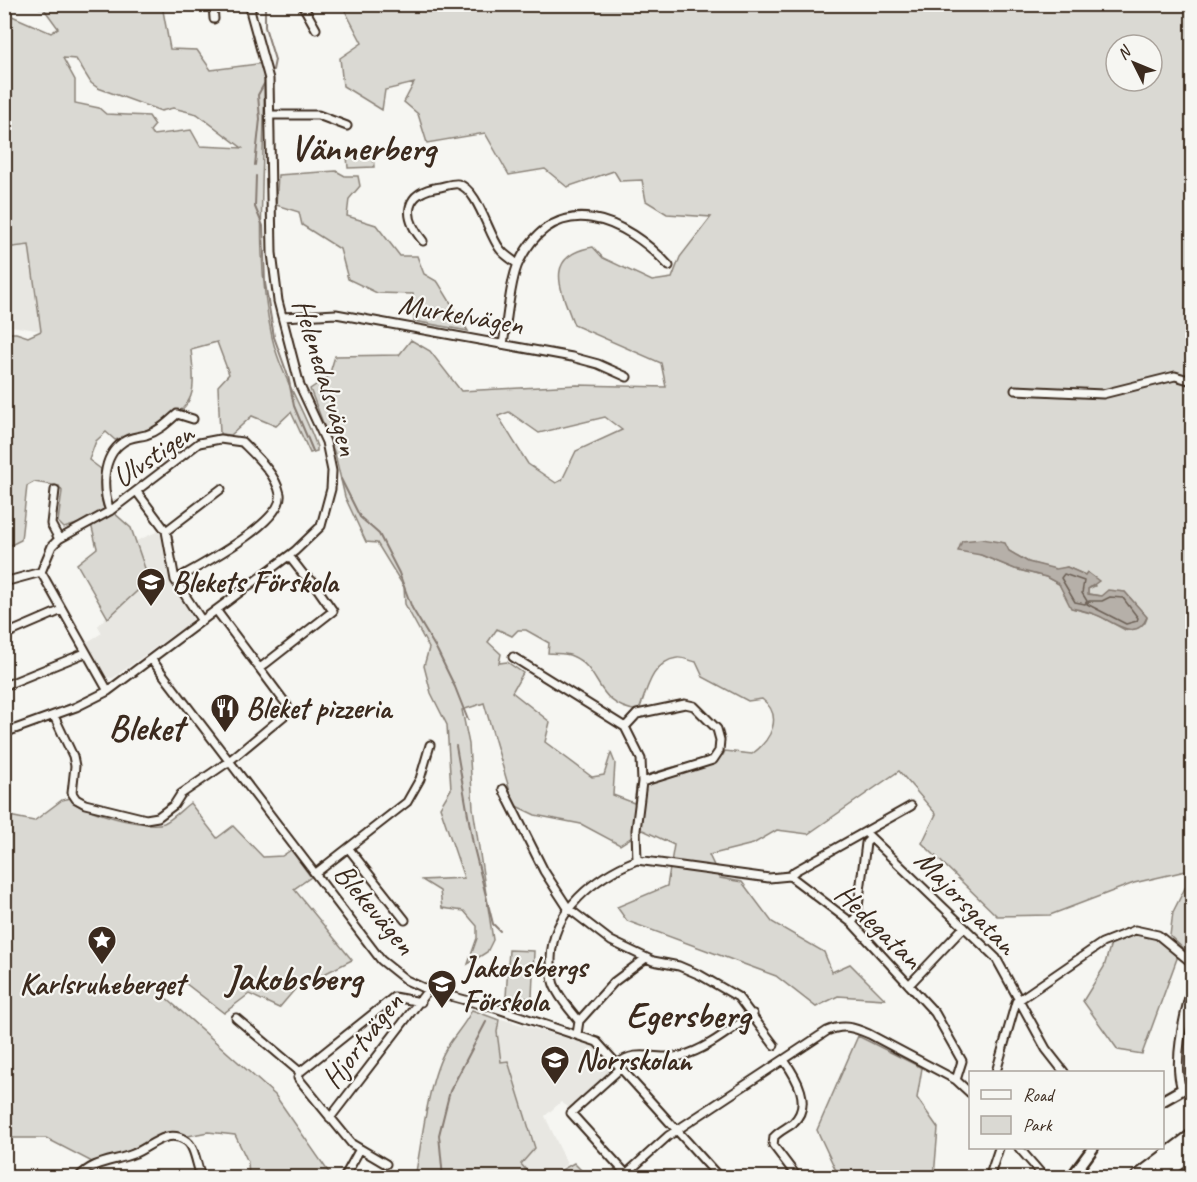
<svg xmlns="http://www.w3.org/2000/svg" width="1197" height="1182" font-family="Caveat,sans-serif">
<rect width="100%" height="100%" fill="#f6f6f2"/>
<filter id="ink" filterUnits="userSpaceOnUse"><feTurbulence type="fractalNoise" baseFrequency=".0167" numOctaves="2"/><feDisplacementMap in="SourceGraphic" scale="12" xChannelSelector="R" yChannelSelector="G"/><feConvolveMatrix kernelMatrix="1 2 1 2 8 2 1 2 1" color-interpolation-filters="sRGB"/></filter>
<g filter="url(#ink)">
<path fill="#e8e7e2" d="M29,244L42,331L11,326L5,327V248Z
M163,529L168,539L174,587L193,614L192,621L113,678L104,677L87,642L102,633L98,626L129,590L134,542Z
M501,1019L592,1045L614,1069L571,1109L561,1102L545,1116L567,1164L548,1177H532L521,1164L535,1148L508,1061L501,1062L497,1032Z"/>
<path fill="#dad9d3" stroke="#8a8278" stroke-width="1.5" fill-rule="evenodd" d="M31,5H162L170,49L197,50L211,70L264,63C267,154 252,246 272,337C281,376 304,409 317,447V451L310,453L291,412L276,426L252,416L231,435L220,434L218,386L229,374L217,342L191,349C192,362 195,379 192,392C186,420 140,433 115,440L106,432L96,441L89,460L101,469C100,485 99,502 108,516L114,513L131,528L149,580L108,618L77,564L97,548L90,520L64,528L58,522L62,491L59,486L34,482L27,486L21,540L5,548V333H16L28,337L41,331L29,245L5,248V13L51,33L58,28L44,9ZM63,58L76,59L91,83L98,88L161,111L173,108L197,114L242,148L200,146L191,130L153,135L150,131L155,125L149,116L106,114L99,108L75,103V80Z
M342,5H1192V957L1170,936L1173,912L1188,882L1190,870L1134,883L1050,915L997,916L922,843L936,814L899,771L808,834L777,830L753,844L709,855L720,878L742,882L772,922L824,952L832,972L850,964L885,999L838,996L816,1007L776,976L627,921L617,907L667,886L674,845L643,830L620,845L581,824L535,815L514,805L484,703L462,710L469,744L473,808L493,940L487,952L468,964L477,938V926L464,911L442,908L440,891L422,880L464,878L440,807L451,789L447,725L431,693L424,666L429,648L405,604L404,587L377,543L366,542L345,497L335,454L310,389L329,376L335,356L399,355L411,340L430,351L461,391L577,385L666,387L661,363L574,325C561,290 542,256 593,247L603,258L652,281L672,278L680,257L711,217L667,214L646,201L642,180L620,181L614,171L567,187L545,169L509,175L485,133L427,143L418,114L404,102L414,83L385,90L382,110L343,86L340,58L362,43ZM1116,45H1152V81H1116ZM509,412L539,433L605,417L622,430L576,451L562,480L556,483L528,464L498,416ZM1009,551L1028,562L1056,570L1067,567L1085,575L1087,573L1095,586L1088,589V594L1101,596L1125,592L1147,618L1145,623L1125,630L1098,615L1072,608L1059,584L1046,577L1015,569L981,555ZM497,629L512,636L518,630H526L549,643L548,653C555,654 566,653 572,656C603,669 593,705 639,711C646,692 652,661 677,658C682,657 691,661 696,662L703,677L748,701L762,699C784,716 771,740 752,754L725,751L723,755C708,759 644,772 638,780C635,786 636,797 634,803L613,795L615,763L611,753L604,775L592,777L545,742L550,722L512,692L523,673L507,662L499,663L501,654L488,642Z
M373,155L374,167L348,168L347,156Z
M336,171L345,176H358L360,186L349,199L347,216L376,225L400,256H417L424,274L438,282L468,331L414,321L413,294L377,293L348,279L340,249L302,225L299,212L276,205L278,175Z
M71,798C80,812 147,829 164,823C173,819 182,809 190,803L217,838L233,826L263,857L282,856L291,850L311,877L294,889L352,960L296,988L279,1008L249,994L224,1013L181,980L164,996L275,1095L330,1174L329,1177H249L248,1162L235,1135L208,1132L188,1136L165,1134L127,1152L92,1162L46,1138H5L4,815L34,821L62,800Z
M1138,933L1157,937L1179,953L1142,1054L1118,1050L1083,1001L1104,967L1111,943Z
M509,950L534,951L532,998L506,997Z
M472,1010L499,1020L497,1032L501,1062L508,1061L535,1148L521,1164L532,1177H415C422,1142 428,1079 446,1049C454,1035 465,1025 472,1010Z
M858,1036L922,1068L917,1098L938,1128L934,1177H839L817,1130Z
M574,1163L588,1177H549Z"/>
<path fill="#b6b0a9" stroke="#857a71" stroke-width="1.5" d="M982,539L1005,543L1009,551L1028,562L1056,569L1067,567L1085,575L1087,572L1099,581L1088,589V594L1101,596L1108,590L1125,592L1147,617C1137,642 1115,623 1099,616C1090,612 1081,610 1071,608L1059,584L1046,577L1015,569L981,555L958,551L962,541Z"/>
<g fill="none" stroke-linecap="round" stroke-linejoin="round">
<path stroke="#6c6056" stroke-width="1.5" d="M1064,574L1084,581L1082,593L1087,601L1085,604L1075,602L1061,578Z
M1110,597L1123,598L1138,618L1137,621L1126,624L1087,604L1089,601H1102Z"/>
<path stroke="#857a71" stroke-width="2" d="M265,4V27L275,60L273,70
M255,165L260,119L258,95L264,84
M256,176L255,207L263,226L265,283L274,337L288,376L294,406L313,451
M341,479L360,517L379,534L399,573L412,608L437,650L455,687L468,720
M456,746L473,844L493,924L500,931
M443,1178L439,1135L450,1091L486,1022"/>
<g stroke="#3b2a1e" stroke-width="11">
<path id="minor" d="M213,4L214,19
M302,4L316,29
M271,115H318L347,126
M423,241C402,216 404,192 440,187C445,186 454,183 458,184C478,189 488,234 500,249C504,255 512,259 517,264
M283,317L336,314L572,357L598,364L627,377
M503,344C507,323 510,279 519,262C556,188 626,218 669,266
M1015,390L1103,394L1175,376L1192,381
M55,490L51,524L59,539
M137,492L166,531L175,580
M110,511C102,490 101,457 123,442C129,437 138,437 146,435C159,431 167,423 177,414L193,419
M166,531L221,489
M41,572L108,691
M4,582L41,572L52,546L59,539L110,511L199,443L220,439L242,442C256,456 276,474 280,494C285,522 197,567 175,580L202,621
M4,635L62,610
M513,657L625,727L641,759L642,782L636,830L637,860
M152,660L381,960L406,980L428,990L495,1008L597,1042L720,1178
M260,668L333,611L312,581L303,574L289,556
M4,686L85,653
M54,716L73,756L75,766L72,793L76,799L85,804L146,819L158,817L174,805L181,794L228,762L286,714L287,705L216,610
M625,727L637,714L685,704L694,706L717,729L720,740L719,751L713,760L642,782
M4,733L76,707L108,691L295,551L321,526L331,489L332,471L326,442L300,386L278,301L272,253L269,79L251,14V4
M503,789L544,871L568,908L611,941L653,961L679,966L700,975L738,997L774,1045
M865,832L996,958L1046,1049L1064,1072
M349,849L405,920
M316,873L407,802L420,779L430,745
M790,876L795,871L911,806
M852,923L857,915L866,843L871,838
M909,985L964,927
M236,1018L300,1072
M579,1021L614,982L646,958
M577,1034L579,1021C571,1011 563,1002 557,991C551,981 551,971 551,959C552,910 595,877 637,860L769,878L790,876L852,923L935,1013L962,1061L956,1080
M784,1060C796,1077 813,1104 793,1123C787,1128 779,1131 774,1137L773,1145L798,1178
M618,1064C634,1048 660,1061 681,1056C706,1050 731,1029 753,1014
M621,1068L571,1113L630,1178
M300,1072L394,997L421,1002
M300,1072L298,1078L352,1144L386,1164
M996,1072L1016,1002L1102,943L1135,930L1158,935L1192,963
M1182,1089C1172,1061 1185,1013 1192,985
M330,1118L428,990
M1019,1148L1045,1178
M626,1174L668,1136L827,1031C843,1024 853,1027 869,1034L956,1080L970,1093
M4,1177L5,1178
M78,1178C94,1160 113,1162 133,1154C149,1148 167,1128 185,1140C196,1146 196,1167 202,1178
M344,1178L360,1149
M989,1178L999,1148"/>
</g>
<g stroke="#3b2a1e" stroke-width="14">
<path id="tertiary" d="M1162,1101L1192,1084
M1071,1178L1093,1148"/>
</g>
<g stroke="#3b2a1e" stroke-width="18">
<path id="motorway" d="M1138,1178L1192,1137
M1158,1178L1192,1152"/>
</g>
<use href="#minor" stroke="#f6f6f2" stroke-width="7"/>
<use href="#tertiary" stroke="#f6f6f2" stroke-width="9"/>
<use href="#motorway" stroke="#f6f6f2" stroke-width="14"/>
</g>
</g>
<defs>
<g id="school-pin" transform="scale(1.5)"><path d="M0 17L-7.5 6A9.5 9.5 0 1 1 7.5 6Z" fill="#3b2a1e" stroke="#f6f6f2"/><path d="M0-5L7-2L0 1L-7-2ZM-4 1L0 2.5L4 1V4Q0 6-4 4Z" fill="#fff"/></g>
<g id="restaurant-pin" transform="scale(1.5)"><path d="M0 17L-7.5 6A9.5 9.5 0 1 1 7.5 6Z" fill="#3b2a1e" stroke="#f6f6f2"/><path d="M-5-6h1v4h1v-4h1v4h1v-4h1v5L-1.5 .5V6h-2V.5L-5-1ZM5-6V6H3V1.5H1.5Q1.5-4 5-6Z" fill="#fff"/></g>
<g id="sight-pin" transform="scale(1.5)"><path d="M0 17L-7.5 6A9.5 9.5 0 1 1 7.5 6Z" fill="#3b2a1e" stroke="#f6f6f2"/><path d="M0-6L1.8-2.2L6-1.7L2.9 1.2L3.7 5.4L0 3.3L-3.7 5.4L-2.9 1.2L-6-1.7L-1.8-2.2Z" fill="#fff"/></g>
</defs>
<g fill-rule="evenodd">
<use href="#school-pin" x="151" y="582"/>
<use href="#restaurant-pin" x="225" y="708"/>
<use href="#sight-pin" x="102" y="940"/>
<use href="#school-pin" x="442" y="984"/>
<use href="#school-pin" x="555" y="1060"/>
</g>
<g text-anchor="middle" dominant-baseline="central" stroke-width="4.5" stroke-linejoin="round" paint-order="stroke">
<g font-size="30" fill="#3b2a1e" stroke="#f6f6f2">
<text transform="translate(461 314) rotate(10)">Murkelvägen</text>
<text transform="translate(326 377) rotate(73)">Helenedalsvägen</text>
<text transform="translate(153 455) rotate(-34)">Ulvstigen</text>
<text transform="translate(966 902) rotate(46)">Majorsgatan</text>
<text transform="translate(375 909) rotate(50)">Blekevägen</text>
<text transform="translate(879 926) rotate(44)">Hedegatan</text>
<text transform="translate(362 1040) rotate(-52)">Hjortvägen</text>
</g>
<g font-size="30" font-weight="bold" fill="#3b2a1e" stroke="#f6f6f2" text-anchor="start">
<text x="172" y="582">Blekets Förskola</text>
<text x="246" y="708">Bleket pizzeria</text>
<text x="463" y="967">Jakobsbergs<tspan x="463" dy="34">Förskola</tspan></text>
<text x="102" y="984" text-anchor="middle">Karlsruheberget</text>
<text x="576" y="1060">Norrskolan</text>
</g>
<g font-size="36" font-weight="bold" fill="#3b2a1e" stroke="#f6f6f2">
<text x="363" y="148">Vännerberg</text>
<text x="146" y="728">Bleket</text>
<text x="294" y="978">Jakobsberg</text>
<text x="688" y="1015">Egersberg</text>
</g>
</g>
<rect width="1197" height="1182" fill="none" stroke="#f6f6f2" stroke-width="24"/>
<rect x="12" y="12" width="1173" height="1158" fill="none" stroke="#3b2a1e" stroke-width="2" filter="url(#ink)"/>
<rect x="969" y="1071" width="195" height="78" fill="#f6f6f2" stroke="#aba49d" stroke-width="1.5"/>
<rect x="981" y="1090" width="30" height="9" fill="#f6f6f2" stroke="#aba49d" stroke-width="1.5"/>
<text x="1023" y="1101" font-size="18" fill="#3b2a1e">Road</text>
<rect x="981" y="1116" width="30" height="18" fill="#dad9d3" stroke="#aba49d" stroke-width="1.5"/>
<text x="1023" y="1131" font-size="18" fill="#3b2a1e">Park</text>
<g transform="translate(1134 63) rotate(313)"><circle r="28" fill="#f6f6f2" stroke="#aba49d" stroke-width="1.5"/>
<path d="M0-4.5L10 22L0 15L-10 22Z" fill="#3b2a1e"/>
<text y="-9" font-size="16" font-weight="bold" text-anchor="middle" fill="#3b2a1e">N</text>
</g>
</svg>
